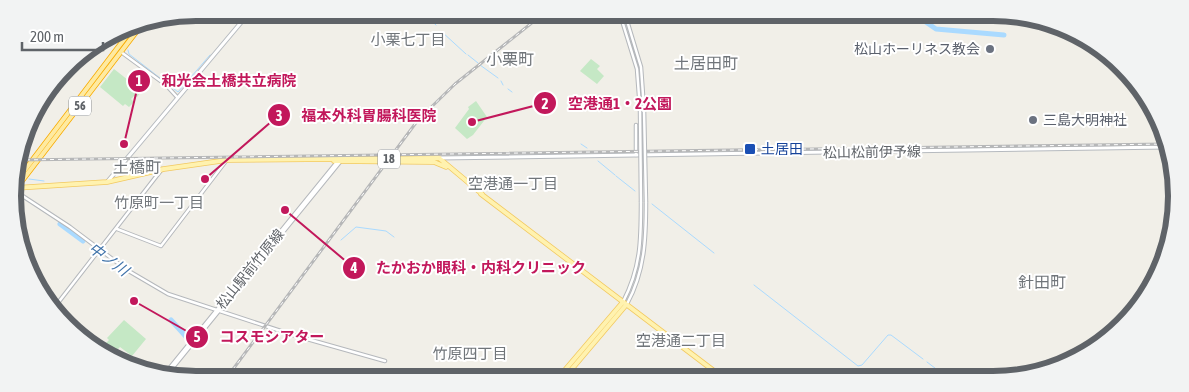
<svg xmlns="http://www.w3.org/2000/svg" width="1189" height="392" font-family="'Asap Condensed','Noto Sans JP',sans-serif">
<rect width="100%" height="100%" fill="#f1efe8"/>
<path fill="#c5e8c5" d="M591,59L600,66L597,69L604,76L597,84L580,71Z
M114,69L142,91L137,97L134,96L131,99L134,102L129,107L125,104L123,106L100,87Z
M476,101L487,117L473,135L467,139L455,128L469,109L468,107Z
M124,320L146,339L132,356L120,347L115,352L106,343L109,340L107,338Z"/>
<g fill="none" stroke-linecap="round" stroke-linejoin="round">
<path stroke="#aadaff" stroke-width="1" d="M423,13L436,25
M442,32L466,54
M128,50L129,54L178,92L210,55
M468,55L478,63
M480,65L498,78
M501,81L503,85
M508,89L512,92
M581,144L587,148
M598,161L615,175
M616,176L635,191
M29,179L44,181
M652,204L714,253
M341,240L356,227L386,231L394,237
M754,285L858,366L862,365L888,335H891L923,359
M927,362L948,378"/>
<path stroke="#aadaff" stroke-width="5" d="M917,16L936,29L1004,35
M60,224L83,241
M171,320L189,340"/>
<g stroke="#b5b8bc" stroke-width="4.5">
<path id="tertiary" d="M620,14L637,69L640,109
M625,14L641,67L644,109
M121,52L166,85L177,97
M636,125V155
M15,191L70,227L127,270L168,294L293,335L385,361
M117,229L161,246L226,161
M623,302C641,267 641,240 641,202
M627,304C645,271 646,238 646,202
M54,308L162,169
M163,376L337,162
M166,376L340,162"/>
</g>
<g stroke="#b6babf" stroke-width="5">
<path id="secondary" d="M439,158L1167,147
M108,181L249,13"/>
</g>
<g stroke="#f2c960" stroke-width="5.5">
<path id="primary" d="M334,161L434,162L446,167
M15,188L107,182L164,169L227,160L439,158L482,194
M481,194L722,377
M559,377L623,302
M565,377L626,305"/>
</g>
<g stroke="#f9ab00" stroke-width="5.5">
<path id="trunk" d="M15,183L135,25
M15,190L143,23"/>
</g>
<use href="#tertiary" stroke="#fff" stroke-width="2.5"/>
<use href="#secondary" stroke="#fff" stroke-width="3"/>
<use href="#primary" stroke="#fff2af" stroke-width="4"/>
<use href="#trunk" stroke="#feeaa1" stroke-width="4"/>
<g stroke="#b6b7b8" stroke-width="3">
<path id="rail" d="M18,160L1166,144
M228,376L418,120L455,84L543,14"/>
</g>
<use href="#rail" stroke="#fff" stroke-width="1" stroke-dasharray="4" stroke-linecap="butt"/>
<g stroke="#b5b8bc" stroke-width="4.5" stroke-linecap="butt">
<path id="tertiary-bridge" d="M640,109L641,202
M644,109L646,202"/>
</g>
<use href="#tertiary-bridge" stroke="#fff" stroke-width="2.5"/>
</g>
<g fill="#6b7280" stroke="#fff" stroke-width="2">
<circle cx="990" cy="49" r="5"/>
<circle cx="1033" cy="120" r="5"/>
</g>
<rect fill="#1a4fb4" stroke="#fff" stroke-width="2" x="744" y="143" width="12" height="12" rx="2.5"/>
<g text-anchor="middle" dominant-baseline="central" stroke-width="4" stroke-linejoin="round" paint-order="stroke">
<g fill="#fff" stroke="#8f9295" stroke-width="1">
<rect x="69" y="96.5" width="22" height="19" rx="4"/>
<rect x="378" y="149.5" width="22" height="19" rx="4"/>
</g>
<g font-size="12" font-weight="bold" fill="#5f6368">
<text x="80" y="106">56</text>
<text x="389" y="159">18</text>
</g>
<g font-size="14" fill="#5b616d" stroke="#fff" text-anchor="end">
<text x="980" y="49">松山ホーリネス教会</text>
<text x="1043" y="120" text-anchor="start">三島大明神社</text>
</g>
<g font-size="14" fill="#164399" stroke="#fff" text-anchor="start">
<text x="761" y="149">土居田</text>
</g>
<g font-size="14" fill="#5f6368" stroke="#fff">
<text transform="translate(872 152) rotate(-1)">松山松前伊予線</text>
<text transform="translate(250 269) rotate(-51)">松山駅前竹原線</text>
</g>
<g font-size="15" fill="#70757a" stroke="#fff">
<text x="408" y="39">小栗七丁目</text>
<text x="513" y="183">空港通一丁目</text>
<text x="159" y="202">竹原町一丁目</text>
<text x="681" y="340">空港通二丁目</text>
<text x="470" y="353">竹原四丁目</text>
</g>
<g font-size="15" font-style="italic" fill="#4174aa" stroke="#fff">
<text transform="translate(109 259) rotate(36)">中ノ川</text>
</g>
<g font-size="16" fill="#70757a" stroke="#fff">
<text x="510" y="59">小栗町</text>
<text x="706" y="63">土居田町</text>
<text x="137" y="167">土橋町</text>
<text x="1042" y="282">針田町</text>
</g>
</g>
<path d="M0 0H1189V392H0ZM196 21H993A175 175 0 0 1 1168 196V196A175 175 0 0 1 993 371H196A175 175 0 0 1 21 196V196A175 175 0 0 1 196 21Z" fill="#f2f3f3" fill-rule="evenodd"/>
<path fill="none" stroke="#5f6368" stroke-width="6" d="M196 21H993A175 175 0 0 1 1168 196V196A175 175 0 0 1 993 371H196A175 175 0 0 1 21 196V196A175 175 0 0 1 196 21Z"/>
<path fill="none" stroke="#c2185b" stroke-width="2" d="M124 144L139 81M472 122L545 103M205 179L279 115M285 210L354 268M134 301L197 337"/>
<g fill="#c2185b" stroke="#fff" stroke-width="2">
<circle cx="124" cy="144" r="5"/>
<circle cx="472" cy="122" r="5"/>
<circle cx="205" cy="179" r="5"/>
<circle cx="285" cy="210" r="5"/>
<circle cx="134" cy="301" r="5"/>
<circle cx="139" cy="81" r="12"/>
<circle cx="545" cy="103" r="12"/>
<circle cx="279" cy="115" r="12"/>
<circle cx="354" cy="268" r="12"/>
<circle cx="197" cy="337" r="12"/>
</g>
<g font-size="15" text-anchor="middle" font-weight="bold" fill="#fff">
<text x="139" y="86">1</text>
<text x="545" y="109">2</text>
<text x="279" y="121">3</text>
<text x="354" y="273">4</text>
<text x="197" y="342">5</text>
</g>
<g font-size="15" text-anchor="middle" font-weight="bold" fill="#c2185b" stroke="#fff" stroke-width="4" stroke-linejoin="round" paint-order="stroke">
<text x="229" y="86">和光会土橋共立病院</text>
<text x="620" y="109">空港通1・2公園</text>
<text x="369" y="121">福本外科胃腸科医院</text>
<text x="481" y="273">たかおか眼科・内科クリニック</text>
<text x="272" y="342">コスモシアター</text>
</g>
<path d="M22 42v8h81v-8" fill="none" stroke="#5f6368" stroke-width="2.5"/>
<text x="30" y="42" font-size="15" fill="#5f6368" stroke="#ffffff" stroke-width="4" paint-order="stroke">200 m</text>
</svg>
